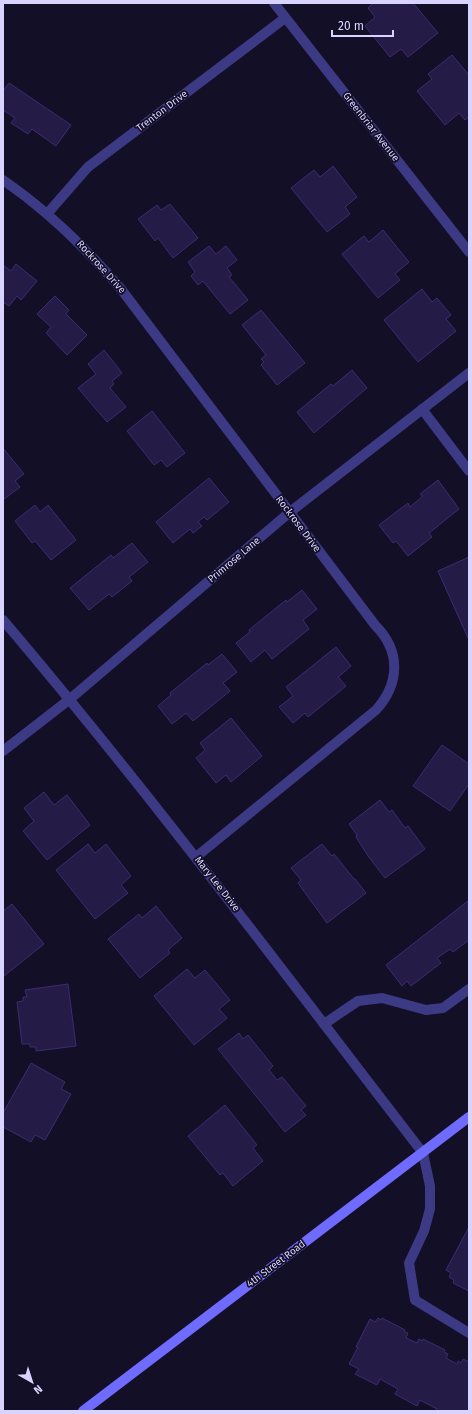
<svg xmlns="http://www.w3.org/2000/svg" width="472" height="1414" font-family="'Fira Sans',sans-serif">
<rect width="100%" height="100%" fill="#130f26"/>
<path fill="#241b47" stroke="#3b2d73" d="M373,3H413L438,33L408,57L401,49L390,57L365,26L375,17L368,8Z
M452,55L469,75V117L465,120L459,113L445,125L417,91L432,79L428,74Z
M9,83L71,125L56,146L32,129L28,134L11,123L15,118L3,110V91Z
M333,166L357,197L345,207L350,214L327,232L291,188L314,170L320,177Z
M170,204L198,238L173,258L158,238L155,241L138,219L157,205L161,210Z
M383,230L409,262L395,274L400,280L378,298L342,254L364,236L369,242Z
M209,246L216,254L226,246L237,260L227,268L232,275L229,277L248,300L230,314L203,281L198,285L191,276L195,272L188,262Z
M16,264L37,281L21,300L17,296L9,306L3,302V265L11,271Z
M422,289L432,302L437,298L451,315L446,319L456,331L418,362L384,320Z
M55,296L69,310L66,314L87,335L67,355L46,333L51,327L37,314Z
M261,310L305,363L277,385L261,365L264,362L261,359L266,355L242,325Z
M104,350L122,373L112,381L114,384L110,388L126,407L107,422L78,388L96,374L88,364Z
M352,370L367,388L314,433L297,412L331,384L333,386Z
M152,411L185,453L167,467L161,460L154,465L127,431Z
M3,448L24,474L15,481L20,487L3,500Z
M209,478L229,502L207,520L204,517L198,522L202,526L193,533L190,529L173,543L156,522Z
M438,480L459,509L429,533L432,537L408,556L396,541L393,543L379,525L408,503L410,507L423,496L420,494Z
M35,505L40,512L48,505L76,540L51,560L35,541L32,543L15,521Z
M132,543L148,562L129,577L132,581L112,597L109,594L89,610L70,588L111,555L113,558Z
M469,557V638H468L438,571Z
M302,590L317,609L303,620L309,629L272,659L265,650L251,662L236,643L250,632L249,630L286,600L287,602Z
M336,647L351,666L338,677L346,686L308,717L305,713L293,723L279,707L293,696L286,687Z
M222,654L237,672L223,683L230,691L193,721L186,713L172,724L158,706L171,695L170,693L207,663L208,665Z
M231,718L262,756L231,782L226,775L216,783L196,758L205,750L200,743Z
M442,745L469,764V784L450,811L413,786Z
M44,792L54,805L67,795L90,825L47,860L23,831L34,821L24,808Z
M380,800L389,812L392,810L405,828L408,826L425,849L385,878L368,856L356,837L357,835L349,824Z
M88,844L95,853L106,844L131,876L121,885L128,893L95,919L56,870Z
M322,844L332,856L334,854L354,879H355L366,893L327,923L298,883L301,880L291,868Z
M468,901L469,940L453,952L450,949L437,958L441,963L411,986L407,981L402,986L386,965Z
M12,904L44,944L4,976L3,975V911Z
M156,906L182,938L168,950L170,953L140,978L108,939L139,914L142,918Z
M187,969L195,978L205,970L230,1000L219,1009L227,1018L194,1045L154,996Z
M68,984L76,1046L36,1051V1047H30V1044H22L17,1002L23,1001V997H27L25,990Z
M239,1033L243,1039L248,1035L273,1066L269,1070L277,1080L282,1077L306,1106L301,1110L306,1115L285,1132L218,1049Z
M31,1063L65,1082L61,1089L71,1094L45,1140L35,1135L31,1142L3,1127V1113Z
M225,1105L257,1145L253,1148L263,1161L233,1186L223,1173L220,1175L188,1136Z
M469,1227V1291L453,1283L454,1280L449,1277L451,1273L446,1270Z
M378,1318L381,1320L382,1318L405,1330L404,1332L408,1333L406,1338L417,1343L419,1339L422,1341L423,1339L445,1350L444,1352L448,1354L446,1358L457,1364L458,1361L461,1363L463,1359L469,1362V1411H436L437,1409L420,1400L417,1406L395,1394L398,1389L380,1379L377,1385L355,1374L359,1369L349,1364L358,1347H356L370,1319L375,1322Z"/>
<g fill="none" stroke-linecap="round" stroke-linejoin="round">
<path stroke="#3d3a85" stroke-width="10" d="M422,409L469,471
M324,1024L358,1001L382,998L426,1010L443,1008L469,989
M423,1153L430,1186V1209L424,1231L409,1263L415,1300L469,1333"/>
<path stroke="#3d3a85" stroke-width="10" d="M274,3L469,252
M3,180C48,211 86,248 121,289L375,625C401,651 400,683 376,710L196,857
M47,214L88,167L285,18
M3,620C150,793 285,974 423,1153
M3,751L70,699L290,512L469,373"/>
<path stroke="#6f6bff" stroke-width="10" d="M83,1411L469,1117"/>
</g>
<g text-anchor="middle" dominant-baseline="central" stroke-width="3.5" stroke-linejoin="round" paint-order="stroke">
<g font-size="10" fill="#d9d4ff" stroke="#130f26">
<text transform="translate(162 111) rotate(-37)">Trenton Drive</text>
<text transform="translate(371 127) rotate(52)">Greenbriar Avenue</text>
<text transform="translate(101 267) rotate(48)">Rockrose Drive</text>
<text transform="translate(298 524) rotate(53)">Rockrose Drive</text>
<text transform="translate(234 560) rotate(-40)">Primrose Lane</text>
<text transform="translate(217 884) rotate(52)">Mary Lee Drive</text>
<text transform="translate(276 1264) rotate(-37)">4th Street Road</text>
</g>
</g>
<rect width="472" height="1414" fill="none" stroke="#d9d4ff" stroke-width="8"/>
<g transform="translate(32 1382) rotate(141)" stroke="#130f26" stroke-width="3" paint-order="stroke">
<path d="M0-3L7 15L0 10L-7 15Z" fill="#d9d4ff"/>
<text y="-6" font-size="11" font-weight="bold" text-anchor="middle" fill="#d9d4ff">N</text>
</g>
<path d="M332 30v6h61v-6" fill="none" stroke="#d9d4ff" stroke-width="2"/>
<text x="338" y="30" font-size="12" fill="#d9d4ff" stroke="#130f26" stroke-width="3" paint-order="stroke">20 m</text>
</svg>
